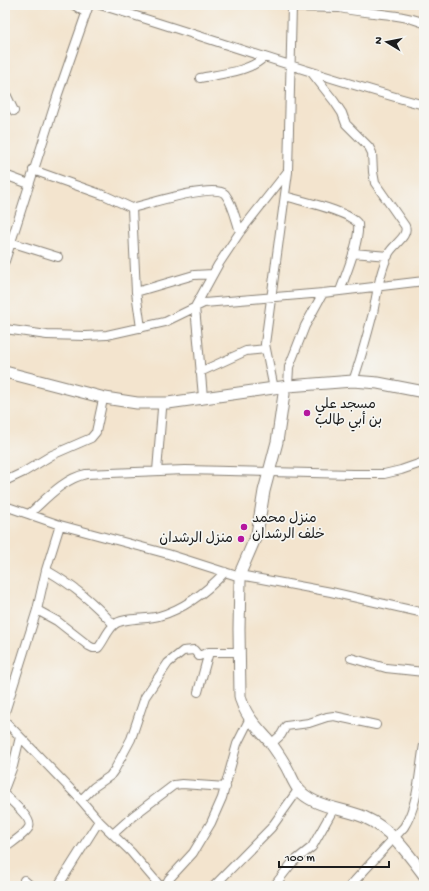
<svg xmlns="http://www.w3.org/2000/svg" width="429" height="891" font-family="'Gochi Hand','Playpen Sans Arabic',sans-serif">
<rect width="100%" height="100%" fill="#f6f6f2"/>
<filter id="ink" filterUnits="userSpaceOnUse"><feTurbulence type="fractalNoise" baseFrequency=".025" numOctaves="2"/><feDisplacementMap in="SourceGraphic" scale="8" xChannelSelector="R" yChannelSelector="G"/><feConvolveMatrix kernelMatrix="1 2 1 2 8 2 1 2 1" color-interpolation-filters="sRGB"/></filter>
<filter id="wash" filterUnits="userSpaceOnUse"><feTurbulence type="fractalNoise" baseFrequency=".012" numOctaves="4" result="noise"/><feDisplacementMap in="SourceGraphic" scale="16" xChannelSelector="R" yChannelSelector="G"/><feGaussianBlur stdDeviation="0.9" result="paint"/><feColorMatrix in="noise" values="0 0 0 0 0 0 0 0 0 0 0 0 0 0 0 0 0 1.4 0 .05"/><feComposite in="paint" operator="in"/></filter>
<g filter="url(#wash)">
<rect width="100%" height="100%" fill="#f3e4ce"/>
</g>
<g filter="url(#ink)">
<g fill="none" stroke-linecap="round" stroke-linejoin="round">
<g stroke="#888075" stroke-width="10">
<path id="street" d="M74,5L86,13
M100,5C208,37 315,76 424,105
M292,7L340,8L343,7
M340,8C365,14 401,13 424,23
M312,73L334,101L342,113L346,124L369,147L372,153L373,172L375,183L405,226C409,236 394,244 389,253C380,271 377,293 373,313C367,336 361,359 353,381
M200,78C219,74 250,72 264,57
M5,92L14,111
M33,170L106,196L132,208L136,292L141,328
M5,175L29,184
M285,196C301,201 350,211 358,224C360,241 346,274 340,291
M132,208C148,204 214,183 225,194C233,204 236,220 240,232
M10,242L58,257
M353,253L388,256
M5,261L58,94L89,5
M136,292L194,275L213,274
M5,329L47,335L85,336L107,335L165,322L204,303L323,293L424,281
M200,372L246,351L266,349
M288,386L289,367L305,326L323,293
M274,389L265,344L288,172
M203,397L195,307L218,265L240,232L288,171L292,5
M157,471L162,409
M5,481L24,472L52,455L91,438L96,432L102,404
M5,506L60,525L168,554L237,576
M29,514C46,499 63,479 86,474L185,470L353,474H384L401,470L424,462
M46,570C74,586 93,602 114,625
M245,576L331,592L424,613
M37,610L57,621L89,646L93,648H98C104,641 107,631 114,625C122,617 147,620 159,616C184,609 207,591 225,572
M351,658L386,668L424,672
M198,692L209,652
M5,712L37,610L46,570L60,525
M5,721L81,800L99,821L131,852L160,886
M271,744L281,735L286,726L309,723L327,717L334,716L376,725
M5,787L13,766L20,737
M5,795C11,801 33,819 29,827C26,834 11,843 5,848
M81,800L94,787L110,776L115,769L131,739L145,697L168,663L183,651L194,650L199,656L209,652H239
M113,834L133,816L174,785L182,784L226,787
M24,880L31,886
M58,886L99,821
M165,886L169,879L193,853L211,823L222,798L237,744L250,718
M214,886L271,828L298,790
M274,886L292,863L312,847L334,808
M350,886L404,827C419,803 419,772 424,745"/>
</g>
<g stroke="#888075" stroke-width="13">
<path id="secondary" d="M5,372L105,398L137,403H168L288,386L353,381L378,383L424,392
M241,571L257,534L264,491L277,442L284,394
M240,580L239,629L240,696C244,715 258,728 270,742C275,749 280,756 284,763C289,770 294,785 299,790C303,795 308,798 314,801C330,809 348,810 364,817C391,829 407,852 424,875"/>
</g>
<use href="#street" stroke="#fff" stroke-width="8"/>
<use href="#secondary" stroke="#fff" stroke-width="11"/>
</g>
</g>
<g fill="#b5179e" stroke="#f6f6f2" stroke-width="1.5">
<circle cx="307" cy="413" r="4"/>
<circle cx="244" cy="527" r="4"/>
<circle cx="241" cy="539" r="4"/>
</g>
<g text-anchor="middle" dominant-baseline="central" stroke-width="3.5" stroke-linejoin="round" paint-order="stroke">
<g font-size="14" fill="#1c1c1c" stroke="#f6f6f2" text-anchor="start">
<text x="315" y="405">مسجد علي<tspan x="315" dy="16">بن أبي طالب</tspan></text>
<text x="252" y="519">منزل محمد<tspan x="252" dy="16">خلف الرشدان</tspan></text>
<text x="233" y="539" text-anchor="end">منزل الرشدان</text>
</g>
</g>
<rect width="429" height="891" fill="none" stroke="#f6f6f2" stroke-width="20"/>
<g transform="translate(387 42) rotate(280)" stroke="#f6f6f2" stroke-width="3" paint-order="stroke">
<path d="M0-3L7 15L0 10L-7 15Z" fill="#1c1c1c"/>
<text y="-6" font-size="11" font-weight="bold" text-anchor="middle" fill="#1c1c1c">N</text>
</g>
<path d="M279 861v6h110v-6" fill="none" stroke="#1c1c1c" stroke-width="2"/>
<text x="285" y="861" font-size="12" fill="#1c1c1c" stroke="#f6f6f2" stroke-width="3" paint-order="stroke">100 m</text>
</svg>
